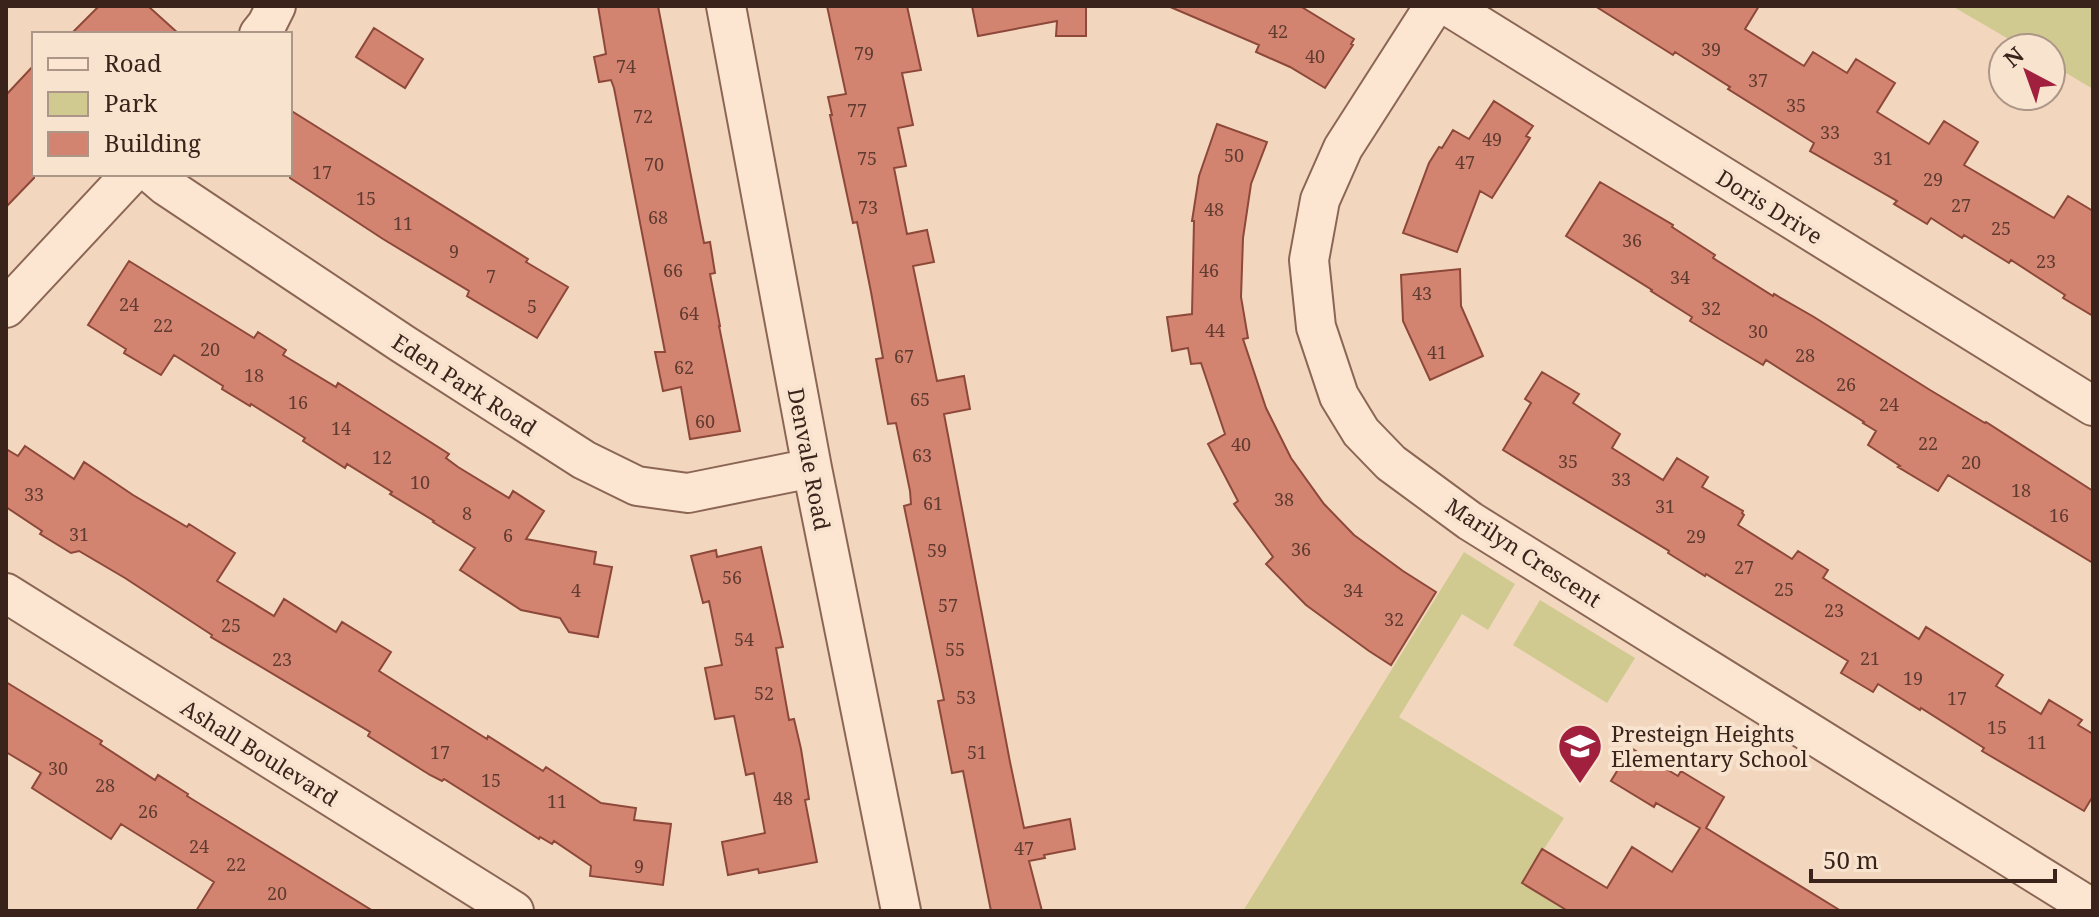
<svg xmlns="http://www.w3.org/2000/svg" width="2099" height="917" font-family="'Noto Serif',serif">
<rect width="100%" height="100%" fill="#f2d7be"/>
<path fill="#d0ca91" d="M1952,6H2093V89L2051,64V48H2024Z
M1464,552L1515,584L1488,630L1462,614L1399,717L1564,818L1522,883L1566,911H1243Z
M1540,600L1635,658L1607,703L1513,645Z"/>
<path fill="#d38471" stroke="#8d4839" stroke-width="2" d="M99,6H148L179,34H71Z
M598,6H658L704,243L710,242L715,273L710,274L720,326H719L740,431L690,439L681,387L663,391L655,352H665L614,88L611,80L599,82L594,57L606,54Z
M827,6H907L921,70L902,73L913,125L898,128L906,166L894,168L907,234L927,230L934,262L913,266L937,381L964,376L970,409L944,414L1010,762L1024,828L1070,819L1075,849L1044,855L1045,858L1029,861L1042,911H991L963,771L952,773L938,701L944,700L904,506L911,504L910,491L896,423L888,424L876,359L883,358L871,292L857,222L853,223L830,115H832L828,97L846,94Z
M972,6H1086V36H1056L1057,21L978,36Z
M1168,6H1300L1354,39L1351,44L1353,45L1325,88L1290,67L1256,52L1259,45Z
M1595,6H1759L1745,29L1804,66L1813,52L1847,73L1856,59L1895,83L1877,112L1929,144L1944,121L1978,142L1964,165L2054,218L2068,196L2093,211V316L2063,298L2065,295L2011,260L2009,263L1964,235L1962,238L1931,218L1927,224L1894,204L1897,201L1810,151L1814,143L1728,89L1730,87L1675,52L1673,55Z
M374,28L423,59L405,88L356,57Z
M34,65V178L6,207V95Z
M1494,101L1533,126L1526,136L1530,138L1492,198L1480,191L1457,252L1403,233L1429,163L1439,147L1442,148L1453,130L1469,139Z
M290,110L528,259L526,262L568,287L537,338L467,296L469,291L383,239L290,178Z
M1217,124L1267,142L1251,184L1243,238L1241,297L1248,338L1243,339L1266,408L1291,458L1324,504L1354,535L1403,571L1436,592L1391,665L1369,651L1306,605L1266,564L1273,557L1234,504L1238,501L1208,444L1225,434L1201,363L1191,364L1188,348L1172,351L1167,317L1192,314L1194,221H1192L1199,176Z
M1600,182L1673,225L1672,227L1715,255L1713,258L1773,296L1774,294L1814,317L1930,390L1985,423L1986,422L2093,491V563L1948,475L1938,491L1898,467L1900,466L1868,445L1876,431L1863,423L1864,422L1766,360L1763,365L1721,340L1690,321L1692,317L1651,291L1652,290L1566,236Z
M129,261L254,338L258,332L286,350L283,355L336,387L338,383L371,404L449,454L446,458L458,467L509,498L513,491L544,511L526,539L596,552L594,564L612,567L598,637L569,632L560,618L521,610L460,570L475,548L433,522L434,521L390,494L392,492L347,464L345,468L303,441L305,438L251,404L250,406L222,389L223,386L174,355L161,375L124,353L126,349L88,325Z
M1460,269L1461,306L1483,356L1430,380L1403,321L1401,275Z
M1542,372L1579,394L1573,403L1620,434L1612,448L1663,480L1677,458L1708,477L1702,487L1743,511L1742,513L1744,515L1738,525L1792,559L1798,551L1828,570L1823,578L1919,639L1926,627L2003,675L1996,686L2041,714L2049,700L2082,720L2078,725L2093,734V796L2084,811L1982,751L1984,748L1921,708L1920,710L1878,684L1873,692L1841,673L1848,661L1706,574L1705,576L1668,553L1669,551L1503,450L1531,403L1525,399Z
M25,446L74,479L84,462L133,495L187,527L189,524L235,553L217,581L274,616L284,599L336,632L342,622L391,652L379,671L487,739L488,736L543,771L546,767L601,803L636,808L634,820L671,824L663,885L590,876L591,866L554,841L552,844L540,837L539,839L444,779L442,781L430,775L368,736L370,732L211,637L212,635L125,578L79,551L71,553L40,534L42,531L6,507V449L18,456Z
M761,547L783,647L776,648L789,720L794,719L801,749L809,799L805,800L817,862L759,873L758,869L728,875L722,842L765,833L754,773L746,775L734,716L715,719L705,668L722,665L709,601L703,603L691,556L716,550L717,557Z
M6,682L102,741L100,744L155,780L158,775L188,794L187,796L373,911H196L214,882L121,824L111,839L32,788L41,773L6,752Z
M1631,748L1678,776L1681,771L1724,797L1706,828L1841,911H1568L1522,883L1542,849L1607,888L1632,847L1672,872L1700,828L1656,803L1654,807L1611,781Z"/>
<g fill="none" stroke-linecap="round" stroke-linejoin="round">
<g stroke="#8c6655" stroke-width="42">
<path id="street" d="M726,6L812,468L901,911
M1434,6L1343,148L1320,200L1309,260L1316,327L1339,396L1361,432L1391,463L1470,521L2093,909
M1448,6L2093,406
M259,34L267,24L276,6
M152,174L166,186L403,344L584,460L637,486L688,493L812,468
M6,308L131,174
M6,593L514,911"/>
</g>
<use href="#street" stroke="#fce6d2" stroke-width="38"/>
</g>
<defs>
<g id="school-pin" transform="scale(2.3)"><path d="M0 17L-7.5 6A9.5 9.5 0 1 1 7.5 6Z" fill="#a0203d" stroke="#f8e3cf"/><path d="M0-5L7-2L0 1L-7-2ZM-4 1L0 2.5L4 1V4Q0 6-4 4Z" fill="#fff"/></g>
</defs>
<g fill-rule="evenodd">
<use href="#school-pin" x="1580" y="746"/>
</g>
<g text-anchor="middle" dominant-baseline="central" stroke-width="8" stroke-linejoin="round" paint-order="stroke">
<g font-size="18" fill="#603b30">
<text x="1278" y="31">42</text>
<text x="1711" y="49">39</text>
<text x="864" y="53">79</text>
<text x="1315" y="56">40</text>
<text x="626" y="66">74</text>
<text x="1758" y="80">37</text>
<text x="1796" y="105">35</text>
<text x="857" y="110">77</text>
<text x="643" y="116">72</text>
<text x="1830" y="132">33</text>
<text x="1492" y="139">49</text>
<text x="1234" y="155">50</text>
<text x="867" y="158">75</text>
<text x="1883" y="158">31</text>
<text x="1465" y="162">47</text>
<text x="654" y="164">70</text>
<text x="322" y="172">17</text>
<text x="1933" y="179">29</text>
<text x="366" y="198">15</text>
<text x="1961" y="205">27</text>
<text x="868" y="207">73</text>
<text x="1214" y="209">48</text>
<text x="658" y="217">68</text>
<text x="403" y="223">11</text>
<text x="2001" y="228">25</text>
<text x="1632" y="240">36</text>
<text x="454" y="251">9</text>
<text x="2046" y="261">23</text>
<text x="673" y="270">66</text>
<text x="1209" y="270">46</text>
<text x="491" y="276">7</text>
<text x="1680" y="277">34</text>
<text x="1422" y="293">43</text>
<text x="129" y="304">24</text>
<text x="532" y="306">5</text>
<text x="1711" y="308">32</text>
<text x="689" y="313">64</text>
<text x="163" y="325">22</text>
<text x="1215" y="330">44</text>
<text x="1758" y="331">30</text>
<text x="210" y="349">20</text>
<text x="1437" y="352">41</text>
<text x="1805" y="355">28</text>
<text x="904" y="356">67</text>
<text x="684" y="367">62</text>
<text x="254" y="375">18</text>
<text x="1846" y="384">26</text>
<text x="920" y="399">65</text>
<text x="298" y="402">16</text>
<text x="1889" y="404">24</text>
<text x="705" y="421">60</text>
<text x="341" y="428">14</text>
<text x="1928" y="443">22</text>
<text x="1241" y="444">40</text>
<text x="922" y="455">63</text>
<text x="382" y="457">12</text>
<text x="1568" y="461">35</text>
<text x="1971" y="462">20</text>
<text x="1621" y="479">33</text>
<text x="420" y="482">10</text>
<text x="2021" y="490">18</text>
<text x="34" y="494">33</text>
<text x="1284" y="499">38</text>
<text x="933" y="503">61</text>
<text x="1665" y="506">31</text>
<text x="467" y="513">8</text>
<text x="2059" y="515">16</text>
<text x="79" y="534">31</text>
<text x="508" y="535">6</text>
<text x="1696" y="536">29</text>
<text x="1301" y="549">36</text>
<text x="937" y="550">59</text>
<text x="1744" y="567">27</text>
<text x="732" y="577">56</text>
<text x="1784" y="589">25</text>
<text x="576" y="590">4</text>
<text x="1353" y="590">34</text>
<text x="948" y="605">57</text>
<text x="1834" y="610">23</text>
<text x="1394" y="619">32</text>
<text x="231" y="625">25</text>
<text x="744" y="639">54</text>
<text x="955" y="649">55</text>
<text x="1870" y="658">21</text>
<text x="282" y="659">23</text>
<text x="1913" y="678">19</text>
<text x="764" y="693">52</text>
<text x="966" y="697">53</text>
<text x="1957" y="698">17</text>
<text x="1997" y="727">15</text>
<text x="2037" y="742">11</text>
<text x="440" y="752">17</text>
<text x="977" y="752">51</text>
<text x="58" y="768">30</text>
<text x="491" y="780">15</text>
<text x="105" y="785">28</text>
<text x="783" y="798">48</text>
<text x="557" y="801">11</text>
<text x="148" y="811">26</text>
<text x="199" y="846">24</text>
<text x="1024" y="848">47</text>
<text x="236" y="864">22</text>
<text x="639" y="866">9</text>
<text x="277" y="893">20</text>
</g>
<g font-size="22" fill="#3a231b" stroke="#f8e3cf">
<text transform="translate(1770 206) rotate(32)">Doris Drive</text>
<text transform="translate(465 384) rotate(33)">Eden Park Road</text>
<text transform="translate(810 459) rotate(79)">Denvale Road</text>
<text transform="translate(1524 552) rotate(33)">Marilyn Crescent</text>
<text transform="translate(260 752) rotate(32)">Ashall Boulevard</text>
</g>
<g font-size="22" fill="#3a231b" stroke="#f8e3cf" text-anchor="start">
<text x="1611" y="733">Presteign Heights<tspan x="1611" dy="25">Elementary School</tspan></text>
</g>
</g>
<rect width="2099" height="917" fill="none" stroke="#3a231b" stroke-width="16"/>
<rect x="32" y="32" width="260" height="144" fill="#f8e3cf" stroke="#ac9687" stroke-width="2"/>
<rect x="48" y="58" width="40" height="12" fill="#fce6d2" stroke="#ac9687" stroke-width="2"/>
<text x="104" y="72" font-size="24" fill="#3a231b">Road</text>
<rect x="48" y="92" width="40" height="24" fill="#d0ca91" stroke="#ac9687" stroke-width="2"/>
<text x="104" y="112" font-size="24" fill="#3a231b">Park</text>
<rect x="48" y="132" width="40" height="24" fill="#d38471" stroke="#ac9687" stroke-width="2"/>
<text x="104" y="152" font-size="24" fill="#3a231b">Building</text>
<g transform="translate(2027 72) rotate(319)"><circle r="38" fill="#f8e3cf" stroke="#ac9687" stroke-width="2"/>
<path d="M0-6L14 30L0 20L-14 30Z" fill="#a0203d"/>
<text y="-12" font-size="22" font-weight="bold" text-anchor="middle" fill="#3a231b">N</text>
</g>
<path d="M1811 869v12h244v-12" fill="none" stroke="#3a231b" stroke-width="4"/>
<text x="1823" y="869" font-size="24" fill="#3a231b" stroke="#f8e3cf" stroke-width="6" paint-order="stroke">50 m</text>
</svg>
